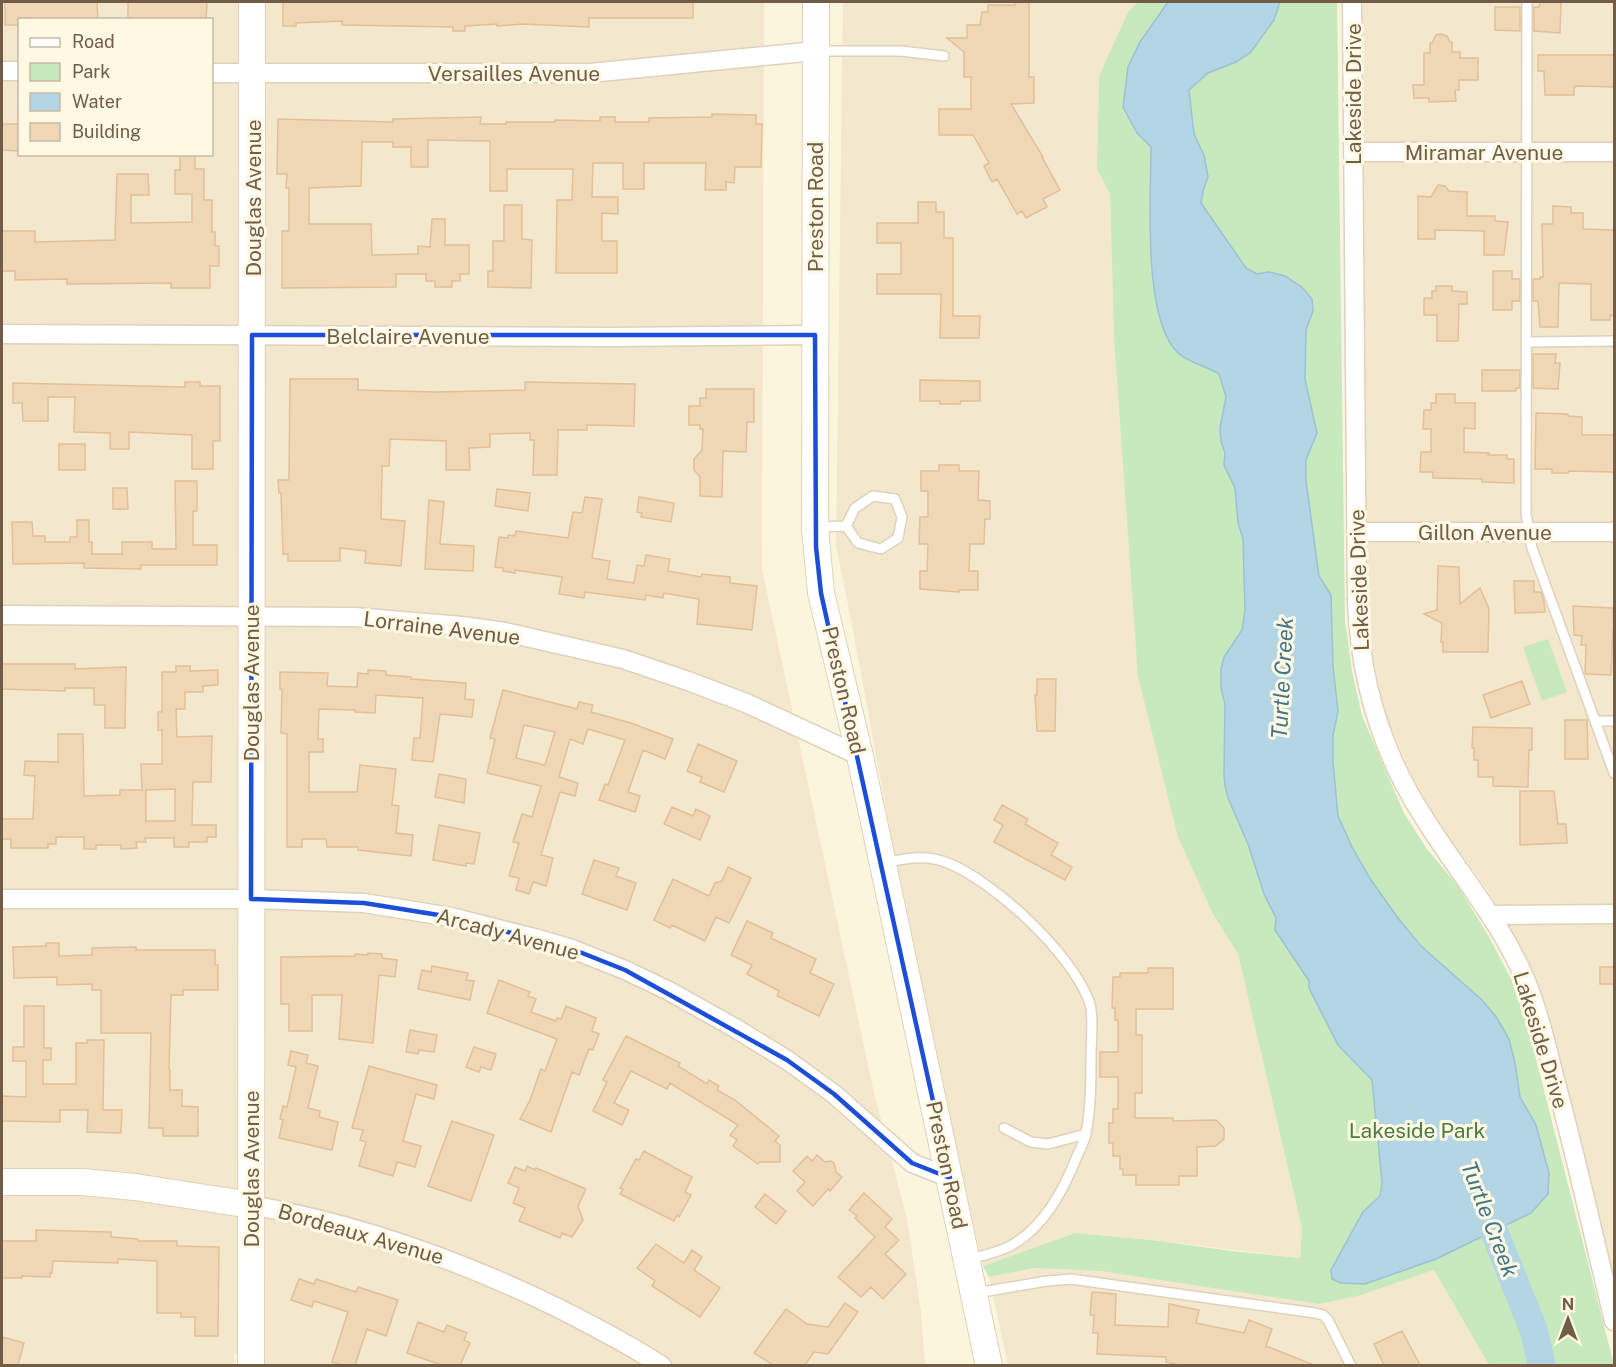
<svg xmlns="http://www.w3.org/2000/svg" width="1616" height="1367" font-family="'Public Sans',sans-serif">
<rect width="100%" height="100%" fill="#fcf5de"/>
<path fill="#f3e7cd" fill-rule="evenodd" d="M2,2H764L762,569L874,1093L907,1219L921,1312L925,1365L248,1366L234,1352V1365L2,1366ZM20,20H212V154H20Z
M843,2H1138L1128,12L1099,76L1097,169L1110,194L1114,336L1213,914L1238,954L1302,1230L1300,1258L1151,1240L1075,1233L983,1266L919,986L849,609L836,546Z
M1363,2H1614V1284L1556,1040L1525,956L1486,888L1438,822L1412,776L1385,713L1367,630Z
M1034,1268L1100,1271L1319,1304L1358,1296L1434,1270L1489,1365H1008L989,1277Z"/>
<path fill="#c8e8be" d="M1138,2H1337L1345,620L1352,671L1362,716L1404,813L1427,849L1458,886L1488,935L1520,996L1614,1365H1489L1434,1270L1358,1296L1319,1304L1100,1271L1034,1268L989,1277L983,1266L1075,1233L1151,1240L1232,1251L1300,1258L1302,1229L1238,954L1213,914L1178,837L1138,676L1114,336L1110,194L1097,169L1099,76L1128,12Z
M1548,639L1567,692L1542,701L1523,647Z"/>
<path fill="#b4d5e4" stroke="#9ac3d5" stroke-width="1.5" d="M1168,2H1280L1274,20L1251,52L1236,62L1208,73L1189,90L1194,134L1204,155L1208,177L1203,191L1201,203L1246,268L1257,274L1269,272L1285,276L1302,287L1312,299L1313,311L1306,330L1305,379L1317,433L1306,460V481L1319,576L1331,595L1333,666L1338,711L1333,736V762L1338,816L1352,847L1371,880L1398,918L1421,946L1482,1000L1497,1018L1509,1039L1515,1063L1520,1097L1536,1125L1549,1173L1548,1194L1531,1213L1436,1259L1365,1284L1341,1283L1332,1279L1331,1270L1363,1212L1380,1196L1382,1182L1372,1080L1338,1045L1309,988V981L1275,930L1276,918L1264,894L1248,844L1228,798L1225,786L1224,774L1225,705L1221,688V669L1224,657L1242,630L1245,611L1243,539L1238,522L1235,488L1224,465L1225,453L1221,441L1220,428L1226,397L1219,374C1206,366 1189,363 1178,353C1142,319 1151,195 1151,147L1137,133L1123,107L1128,67L1140,42Z"/>
<g fill="none" stroke-linecap="round" stroke-linejoin="round">
<path stroke="#b4d5e4" stroke-width="28" d="M1480,1196L1534,1331L1542,1366"/>
</g>
<path fill="#f0d7b6" stroke="#e3c097" stroke-width="1.5" fill-rule="evenodd" d="M5,2H97L98,20L18,18V25H5Z
M128,2H207L206,20H128Z
M283,2H693V18H589V27L523,24L497,26V24L465,26V31H453V27L342,25V21L296,23V26H283Z
M1015,2H1029V77H1034V103L1011,104L1043,157H1042L1060,190L1043,199L1047,207L1026,218L1022,211L1017,214L997,179L992,182L984,166L989,163L973,135H939V109H971V77H964V52L947,38H967V25H980L982,12H988V5H1015Z
M1540,2H1561L1560,33L1534,31V7H1539Z
M1495,7H1520V31L1495,30Z
M1441,34L1447,36L1450,42H1452V52H1460V58H1478V80H1459V90H1455L1456,101L1429,102V98H1414L1413,85H1424V53H1430V43H1432L1436,35Z
M1538,55H1614V87L1577,86L1574,87V95H1545L1544,71H1538Z
M712,114L756,115V124H762L761,167H735L734,183L726,182V190H705L706,163H644V189H623V163H593L592,197H618V214L602,213V241H617V273H556L557,200H572L573,169H507V191H490V141L428,140V167H411V147H393V142H362L361,186L309,188V224H371L372,255L418,254V246L430,247L432,219H445V245H469V274H460V281H452V287H435V281H426V274H396V287L282,288V231H289V188H286L287,174H277L278,119L393,122V119L481,117L480,124H506V122H555V120L600,121V117H615V122H649V118L712,117Z
M2,124H20V151L2,150Z
M180,154H195V169H204V200H212V232H215V246H219V266H210V288H171V283L67,284V279L15,280V271H2V231H35V242L115,240L117,174H148L149,195H131V223L192,222V194H175V170H180Z
M1438,185L1445,186L1449,191L1467,192V216H1495V221L1508,222L1504,255H1484V231L1435,230V239H1418V196L1431,197Z
M918,202H936V212H944V238H953V316H980L979,338H940L941,294H877V274H901V243H877V223H918Z
M504,205H522V239L532,240L531,288L488,287V271H493V241H504Z
M1553,206L1571,207V213H1583V229L1614,230V316L1610,315V320H1591V284L1559,283L1558,327H1540L1538,301H1533V279H1540V277H1543L1542,224H1553Z
M1493,271H1512V279H1520V301H1512V310H1493Z
M1436,286H1452V291L1467,292V304H1459L1458,341H1437V315H1424V298H1432V291H1436Z
M1533,354H1556L1555,363H1560L1558,389L1533,388Z
M1482,370H1520V388H1516V391H1482Z
M290,379H358V390L437,392L525,390V382L635,384L634,426L587,425V430H558L557,475H533L534,440H530V433L490,434V447L469,448L470,470H446V441L390,439L389,466H382L381,519L405,521L401,566L365,563L366,551L340,548V561H288V554H283L281,493H279L278,480H289Z
M920,380L980,381V401H961L960,404H940V401H920Z
M185,382H200V386H220V441H213V469H192V435L129,432V449H110V433L74,432L75,397H48V421H23L22,403H13V383L185,387Z
M706,389H754V422H747L746,452L723,451L722,497L700,496V477L694,470V459L702,450L703,429H700V425H689V406H700V398H706Z
M1436,394H1455V403H1475V429L1464,428V452L1489,453L1488,455H1507V459H1514V483L1482,482V479L1433,478V472H1420L1421,452H1431V429H1423L1424,410H1431V403H1436Z
M1536,413L1568,414V416L1582,417V435H1614V472L1569,471L1568,473H1552V469H1535Z
M59,444H85V470H59Z
M939,465H959V471H979L978,500L990,501V519H985L984,544H970L969,571H978V590H959V592L920,589V571H927L928,544H919L920,517H928V491H921V471H939Z
M175,481H197V511H193V545H217V565H141V569L84,568V563L13,564L12,522H32L33,536H45V542H70V537H77V520H89V542H92V554H122V542H152V549H176Z
M113,488H127L128,509H113Z
M497,489L530,493L528,511L495,506Z
M585,497L602,499L592,558L610,561L607,579L634,583L637,565L644,566L646,555L670,559L668,571L701,577L702,574L730,577V583L757,586L752,630L697,624L699,599L664,593L663,598L646,595L645,600L585,592L584,598L559,594L562,577L515,570V573L503,571V568L495,567L499,537L508,538V535L515,536L516,531L568,538L573,512L582,513Z
M639,497L674,503L671,522L641,517L642,513L637,512Z
M429,500L444,502L440,544L474,546L473,571L425,569Z
M1438,566L1459,567L1460,604L1480,588L1489,609L1488,652H1443V642H1441L1442,623L1424,614L1437,610Z
M1514,581H1534V592H1541L1544,602L1545,612L1515,613Z
M1573,606L1613,608L1614,630H1613L1611,675L1585,674L1586,645H1581L1582,636L1574,635Z
M2,664H75V669L126,667L125,728H105V705H94V688H65V691L2,689Z
M176,666H190V671L218,670V685L203,686V692H185V709H176L177,737L212,736L211,782H193L192,825H216V837H207V842H189V847H174V838H145L146,842H136L137,848L121,849V845H96V849H84V837H56V844H48V848H11V839H2V819H33L35,776L24,775L25,761L58,762V734H83L84,796L120,795V790H142L141,764H162V730H158V712H162V672H176ZM175,789V821H146V790Z
M368,670L386,671V675L411,677V679L466,683L465,699L474,700L472,717L440,714L433,762L412,760L414,738H420L423,698L376,695L375,713L355,712V710L319,709L318,739H323V752H309V792H357L360,765L396,769L392,805L399,806L396,833L413,835L411,856L358,850V847H327L326,839H302V847H287V734L281,733L282,689H280V672L328,673L327,686L357,687L358,673L368,674Z
M1037,679H1056L1055,731H1037L1035,695H1037Z
M1522,681L1530,704L1491,718L1483,695Z
M503,690L577,709L579,702L593,705L591,712L631,723L673,739L665,759L643,750L628,792L640,796L635,812L599,800L605,784L608,785L625,740L588,729L583,744L570,739L559,777L578,783L575,796L560,792L541,855L553,858L546,886L533,882L529,894L516,890L519,878L509,876L519,843L513,842L522,814L532,817L541,786L487,773L495,739L490,738ZM524,725L555,732L545,765L516,758Z
M1565,720H1587L1588,759H1565Z
M1473,727L1532,728V750H1529L1528,787L1493,786V777H1478V760H1474V748H1472Z
M698,744L737,761L724,792L700,782L702,777L687,771Z
M439,774L466,779L464,803L435,797Z
M1520,791H1554L1558,824H1566L1567,843L1520,845Z
M1002,805L1028,819L1025,824L1058,843L1051,855L1072,867L1065,880L994,842L1003,825L994,820Z
M672,807L693,816L696,809L710,816L700,840L664,824Z
M439,825L480,833L474,864L466,863V866L433,860Z
M594,860L619,868L616,876L636,883L627,910L582,894Z
M728,867L751,878L729,923L716,917L705,941L672,925L670,928L654,920L673,879L709,896L715,883L722,881Z
M747,921L773,933L771,938L816,959L810,973L834,984L819,1016L777,996L779,991L747,974L752,965L731,955Z
M46,943H59V956L92,955V948L136,947V950H215V965H218V990H183V995H171L169,1070H170V1090H182V1106L198,1107V1136H163V1128H149L151,1033H101V990H92V984L57,985V977L14,978L13,947L46,946Z
M368,953L382,954V958L397,960L395,977L379,975L373,1043L339,1039L342,995H312V1031H289V1004H281V957L355,956V954L368,955Z
M432,966L468,973L466,980L474,981L470,1000L418,989L422,970L431,972Z
M1600,967H1614V984H1600Z
M1148,968H1173V1009H1136V1035H1142V1093H1135V1118H1173V1121L1216,1120L1224,1128V1139L1216,1146L1197,1147V1176H1179V1185H1136V1175H1123V1169H1120V1156H1113V1143H1109V1123H1113V1109H1118V1077H1100V1052H1118V1020H1115V1008H1112L1113,977H1120V973H1148Z
M499,980L530,992L528,996L536,999L531,1012L556,1021L557,1018L561,1019L566,1006L596,1018L592,1031L599,1034L593,1050L589,1049L579,1075L572,1072L551,1132L520,1119L530,1100L541,1069L545,1071L557,1039L487,1013Z
M24,1006H44V1048H51V1060H43V1084H76V1043H87V1040H104L103,1110H122L121,1133L87,1132L88,1110H60V1122L2,1121V1096L26,1097V1061H13V1047H24Z
M410,1030L437,1035L434,1052L419,1050L418,1054L406,1052Z
M626,1036L680,1063L678,1066L707,1084L709,1080L719,1086L717,1090L735,1100L779,1136L775,1141L780,1145V1162H760L758,1164L733,1146L737,1140L730,1135L738,1125L670,1083L667,1089L631,1071L614,1103L629,1110L622,1125L593,1111L607,1082L603,1080Z
M474,1047L496,1054L491,1070L481,1067L479,1072L466,1067Z
M291,1051L308,1055L306,1063L318,1066L308,1108L320,1111L319,1117L338,1122L332,1150L279,1138L283,1120L280,1119L283,1106L287,1107L296,1067L288,1065Z
M369,1066L437,1085L434,1099L416,1094L403,1141L421,1146L415,1167L397,1162L393,1176L359,1166L366,1142L360,1140L363,1130L352,1128Z
M452,1121L494,1135L471,1201L428,1186Z
M644,1151L692,1177L685,1192L691,1195L679,1217L677,1215L674,1221L620,1194L623,1189L620,1188L636,1159L639,1160Z
M817,1155L825,1162L831,1161L834,1163L836,1172L842,1177L830,1191L828,1189L813,1206L797,1191L805,1182L793,1171L807,1156L812,1161Z
M527,1166L535,1170L536,1168L586,1189L578,1206L583,1220L572,1237L562,1233L560,1238L519,1221L525,1208L513,1203L519,1188L508,1183L515,1167L525,1171Z
M864,1193L892,1219L885,1227L899,1240L885,1254L906,1274L883,1299L871,1287L861,1297L838,1277L875,1237L855,1218L857,1216L849,1210Z
M765,1194L786,1211L776,1224L755,1207Z
M36,1230L111,1232V1237L138,1239V1241H177V1246L219,1247L218,1336H195V1317H181V1313H157V1261L118,1259V1263L53,1261L52,1273H50V1277L22,1276V1278H2V1241H36Z
M656,1244L684,1263L692,1250L702,1257L694,1270L720,1288L700,1317L652,1286L655,1281L637,1268Z
M299,1279L314,1284L316,1279L356,1292L358,1287L398,1300L386,1336L367,1329L355,1365H342L332,1362L348,1312L314,1301L312,1307L291,1300Z
M1092,1292L1116,1294L1115,1325L1168,1327L1169,1304L1199,1310L1196,1323L1244,1333L1249,1320L1272,1329L1266,1346L1314,1365H1180L1166,1362V1357L1097,1354L1098,1333H1093L1094,1315H1090Z
M845,1303L858,1312L828,1354L814,1352L805,1365H773L754,1353L786,1309L807,1324L828,1327Z
M418,1322L444,1332L447,1325L467,1333L464,1340L470,1343L460,1365H441L407,1353Z
M1402,1331L1420,1365H1384L1374,1344Z
M2,1337L24,1343L18,1365H2Z"/>
<g fill="none" stroke-linecap="round" stroke-linejoin="round">
<g stroke="#dfd1bb" stroke-width="12">
<path id="lane" d="M1527,2L1526,514L1532,548L1614,773
M818,51H901L944,56
M1527,342L1614,341
M818,527L846,526L855,508L873,496L895,499L902,517L898,538L881,549L858,543L846,526
M1596,721H1614
M885,863C906,858 927,854 948,863C995,882 1071,953 1089,1001C1094,1013 1091,1041 1091,1055C1091,1081 1091,1108 1086,1133C1085,1140 1081,1147 1078,1154C1064,1189 1044,1229 1008,1247C996,1253 982,1256 969,1259
M1004,1128L1031,1142L1048,1144L1086,1134
M976,1293L1047,1281L1071,1279L1315,1313L1323,1315L1328,1320L1351,1366"/>
</g>
<g stroke="#dfd1bb" stroke-width="21">
<path id="street" d="M1352,2L1357,602C1360,678 1381,751 1423,816C1458,873 1503,923 1528,986C1541,1018 1548,1053 1557,1087C1578,1164 1595,1243 1614,1321
M2,71H20
M212,73H590L815,51
M1353,152H1614
M2,334L612,337L815,335
M1356,532H1614
M2,615L354,617L462,626L505,632L623,659L688,681L746,703L860,756
M2,899H251L364,903L451,917L538,939L572,949L625,970L669,991L735,1028L787,1060L834,1094L912,1163L950,1178
M1491,915L1614,914
M251,1205C358,1224 460,1260 558,1308C593,1326 629,1344 662,1366"/>
</g>
<g stroke="#e1d1b6" stroke-width="28">
<path id="secondary" d="M816,2L815,528L821,593L860,756L989,1366
M2,1182H82L135,1187L251,1205
M251,1366L252,2"/>
</g>
<use href="#lane" stroke="#fff" stroke-width="9"/>
<use href="#street" stroke="#fff" stroke-width="18"/>
<use href="#secondary" stroke="#fff" stroke-width="26"/>
</g>
<path fill="none" stroke="#1d4ed8" stroke-width="4.5" stroke-linejoin="round" d="M252,335H815L816,547L821,593L950,1178L912,1163L834,1094L787,1060L625,970L572,949L451,917L364,903L251,899Z"/>
<g text-anchor="middle" dominant-baseline="central" stroke-width="6" stroke-linejoin="round" paint-order="stroke">
<g font-size="21" fill="#715c47" stroke="#fff9e4">
<text x="514" y="73">Versailles Avenue</text>
<text transform="translate(1353 94) rotate(-90)">Lakeside Drive</text>
<text x="1484" y="152">Miramar Avenue</text>
<text transform="translate(253 198) rotate(-90)">Douglas Avenue</text>
<text transform="translate(815 207) rotate(-90)">Preston Road</text>
<text x="408" y="336">Belclaire Avenue</text>
<text x="1485" y="532">Gillon Avenue</text>
<text transform="translate(1359 580) rotate(-92)">Lakeside Drive</text>
<text transform="translate(442 628) rotate(7)">Lorraine Avenue</text>
<text transform="translate(251 683) rotate(-90)">Douglas Avenue</text>
<text transform="translate(844 690) rotate(77)">Preston Road</text>
<text transform="translate(508 934) rotate(15)">Arcady Avenue</text>
<text transform="translate(1541 1040) rotate(73)">Lakeside Drive</text>
<text transform="translate(947 1165) rotate(78)">Preston Road</text>
<text transform="translate(251 1169) rotate(-90)">Douglas Avenue</text>
<text transform="translate(361 1234) rotate(16)">Bordeaux Avenue</text>
</g>
<g font-size="21" fill="#4a7c42" stroke="#fff9e4">
<text x="1417" y="1130">Lakeside Park</text>
</g>
<g font-size="22" font-style="italic" fill="#44748b" stroke="#fff9e4">
<text transform="translate(1282 678) rotate(-87)">Turtle Creek</text>
<text transform="translate(1490 1219) rotate(69)">Turtle Creek</text>
</g>
</g>
<rect width="1616" height="1367" fill="none" stroke="#715c47" stroke-width="6"/>
<rect x="18" y="18" width="195" height="138" fill="#fff9e4" stroke="#c6baa5" stroke-width="1.5"/>
<rect x="30" y="38" width="30" height="9" fill="#ffffff" stroke="#c6baa5" stroke-width="1.5"/>
<text x="72" y="48" font-size="18" fill="#715c47">Road</text>
<rect x="30" y="63" width="30" height="18" fill="#c8e8be" stroke="#c6baa5" stroke-width="1.5"/>
<text x="72" y="78" font-size="18" fill="#715c47">Park</text>
<rect x="30" y="93" width="30" height="18" fill="#b4d5e4" stroke="#c6baa5" stroke-width="1.5"/>
<text x="72" y="108" font-size="18" fill="#715c47">Water</text>
<rect x="30" y="123" width="30" height="18" fill="#f0d7b6" stroke="#c6baa5" stroke-width="1.5"/>
<text x="72" y="138" font-size="18" fill="#715c47">Building</text>
<g transform="translate(1568 1319)" stroke="#fff9e4" stroke-width="4.5" paint-order="stroke">
<path d="M0-4.5L10 22L0 15L-10 22Z" fill="#715c47"/>
<text y="-9" font-size="16" font-weight="bold" text-anchor="middle" fill="#715c47">N</text>
</g>
</svg>
